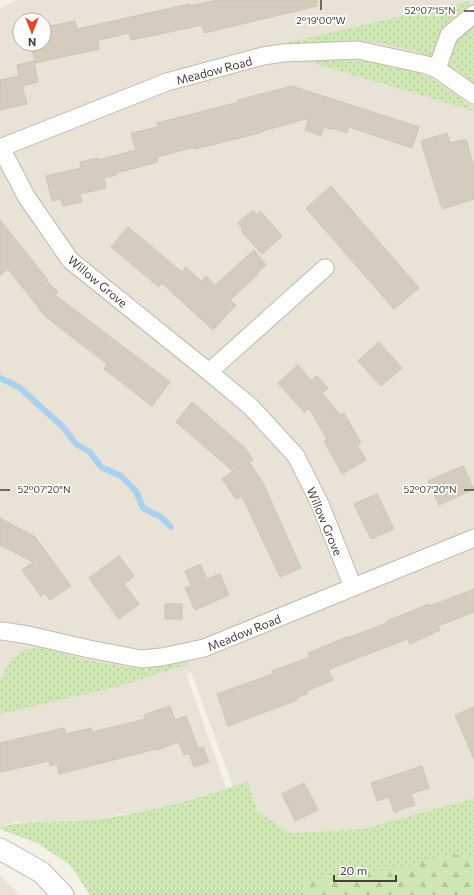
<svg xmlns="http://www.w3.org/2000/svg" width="474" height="895" font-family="Commissioner,sans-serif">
<defs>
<pattern id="grass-dots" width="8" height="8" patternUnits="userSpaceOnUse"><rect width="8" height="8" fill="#cfe7b3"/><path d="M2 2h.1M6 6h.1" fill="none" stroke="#b3c79b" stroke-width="1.8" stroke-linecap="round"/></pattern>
<pattern id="forest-firs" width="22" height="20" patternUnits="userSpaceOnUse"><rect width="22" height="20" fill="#cfe7b3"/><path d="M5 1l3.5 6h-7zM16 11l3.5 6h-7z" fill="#b3c79b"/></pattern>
</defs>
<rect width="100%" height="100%" fill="#f4f1e9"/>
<path fill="#e8e2d7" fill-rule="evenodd" d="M17,0H474V798L363,829L290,833L257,811L248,781L233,786L191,672L186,674L226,788L162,808L88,820L16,822L0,827V9ZM20,20H44V44H20Z
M0,875L19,895H0Z"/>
<path fill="url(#grass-dots)" d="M469,1L474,20V87L460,73L419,52L375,42L286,43L358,26Z
M328,59L365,61L396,66L428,76L462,99L474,111L310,62Z
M39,647L86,660L127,667L188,662L189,664L120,686L0,714V683L7,665L22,651Z
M248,781L257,811L290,833L363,829L474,798V895H90L70,865L37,843L0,829V827C29,819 59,823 88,820C142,815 197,799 248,781Z"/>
<path fill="url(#forest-firs)" d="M447,855H474V895H304V881L340,875L404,868Z"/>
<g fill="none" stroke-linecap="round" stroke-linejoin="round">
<path stroke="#a7d1ee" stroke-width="6" d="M0,378L19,387L63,427L76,444L90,452L101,467L121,476L136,491L143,508L161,517L171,527"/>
</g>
<path fill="#d5ccbe" stroke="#d0c4b2" d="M218,0H317V6L204,33L202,25L131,40L129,33L98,40L99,49L35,63L31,45L44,44V42L48,41L45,27L75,21L77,29L189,4V6Z
M34,61L38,82L22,86L27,104L0,110V80L19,76L17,65Z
M292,86L419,127L412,148L349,127L347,133L333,128L332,130L324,127L321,136L305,130L309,118L259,132L260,133L195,149V147L157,157L158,162L116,173V175L104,178L106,188L80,194L82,202L63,206L61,199L52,201L46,176L81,168L80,162L98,158L99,160L136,150L131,133L158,127L157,123L239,102L238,100Z
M447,133L450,143L466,139L474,167V199L443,209L442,206H441L421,141Z
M331,186L419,288L394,309L306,208Z
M253,210L257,215L261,212L282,236L262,254L241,231L243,229L238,223Z
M0,220L48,280L47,281L58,292L55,295L170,382L152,406L104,369L107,364L46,317L8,269L0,275Z
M128,227L182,272L186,267L201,281L206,276L215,285L254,250L266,265L257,273L258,274L230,300L236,305L213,330L162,283L159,287L111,247Z
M379,342L402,368L381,386L358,361Z
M298,365L311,380L317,376L328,388L322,393L340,415L344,413L361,443L357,445L366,460L342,474L324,441L327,439L309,408L304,412L278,383Z
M192,402L245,448L253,460L249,462L263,483L301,568L280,577L242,496L236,499L222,479L233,471L176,422Z
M463,466L474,489L439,505L428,481Z
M377,494L394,529L371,539L354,504Z
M0,518L35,537L71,586L50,600L45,593L41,596L22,570L33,562L0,545Z
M119,556L134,576L124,584L139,604L119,619L89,578Z
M200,564L207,579L220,574L229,595L195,610L185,588L191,585L185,571Z
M474,589V612L438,626L440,630L410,644L408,639L352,660L328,670L333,680L307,691V694L296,698L297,700L228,726L217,694L273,674L272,671L310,657L308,653L347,637V638L387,623V621L429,604L430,606Z
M165,604H182V619H165Z
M170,706L175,720L186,716L198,748L203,747L209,762L194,767L189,753L184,755L179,742L157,750L156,749L59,774L57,764L50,766L49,761L0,772V743L64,728L66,734L91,728L92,732L146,719L144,715Z
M474,707V759L455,715Z
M422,766L429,788L411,794L415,805L394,812L389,797L377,801L371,783Z
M304,783L318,810L295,821L282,794Z"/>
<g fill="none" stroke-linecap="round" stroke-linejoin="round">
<g stroke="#c2bbae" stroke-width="19">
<path id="minor" d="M437,69L449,35L474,14
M0,148L167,82L263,56L283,53L358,50L427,65L437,69L474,95
M1,148L26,196L70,260L209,372L251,407L296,456L320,504L353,587
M209,372L325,268
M2,631L28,635L89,649L141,659L162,657L204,648L474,538"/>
</g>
<g stroke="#c2bbae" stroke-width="23">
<path id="tertiary" d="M0,849L41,872L63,895"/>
</g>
<use href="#minor" stroke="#fff" stroke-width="17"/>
<use href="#tertiary" stroke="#fff" stroke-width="21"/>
</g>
<path fill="none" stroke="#474137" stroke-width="1.5" d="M321,0V10M464,11H474M0,490H10M464,490H474"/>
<g text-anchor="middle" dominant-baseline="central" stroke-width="3.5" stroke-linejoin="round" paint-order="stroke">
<g font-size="12" fill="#474137" stroke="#fff">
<text transform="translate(214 70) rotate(-15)">Meadow Road</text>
<text transform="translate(98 281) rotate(40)">Willow Grove</text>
<text transform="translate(325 521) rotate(67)">Willow Grove</text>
<text transform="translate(244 632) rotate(-22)">Meadow Road</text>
</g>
</g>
<g font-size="10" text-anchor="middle" fill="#474137" stroke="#fff" stroke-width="3.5" stroke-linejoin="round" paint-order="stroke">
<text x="430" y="14">52°07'15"N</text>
<text x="321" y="24">2°19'00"W</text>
<text x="430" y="493">52°07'20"N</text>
<text x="44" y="493">52°07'20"N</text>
</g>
<g transform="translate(32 32) rotate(180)"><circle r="19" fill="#ffffff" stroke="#b5b3af"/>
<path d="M0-3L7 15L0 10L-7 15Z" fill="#f34220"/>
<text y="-6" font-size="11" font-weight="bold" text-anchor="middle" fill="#474137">N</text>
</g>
<path d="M334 875v6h62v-6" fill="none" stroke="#474137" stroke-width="2"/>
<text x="340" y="875" font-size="12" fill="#474137" stroke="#ffffff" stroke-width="3" paint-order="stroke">20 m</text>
</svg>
